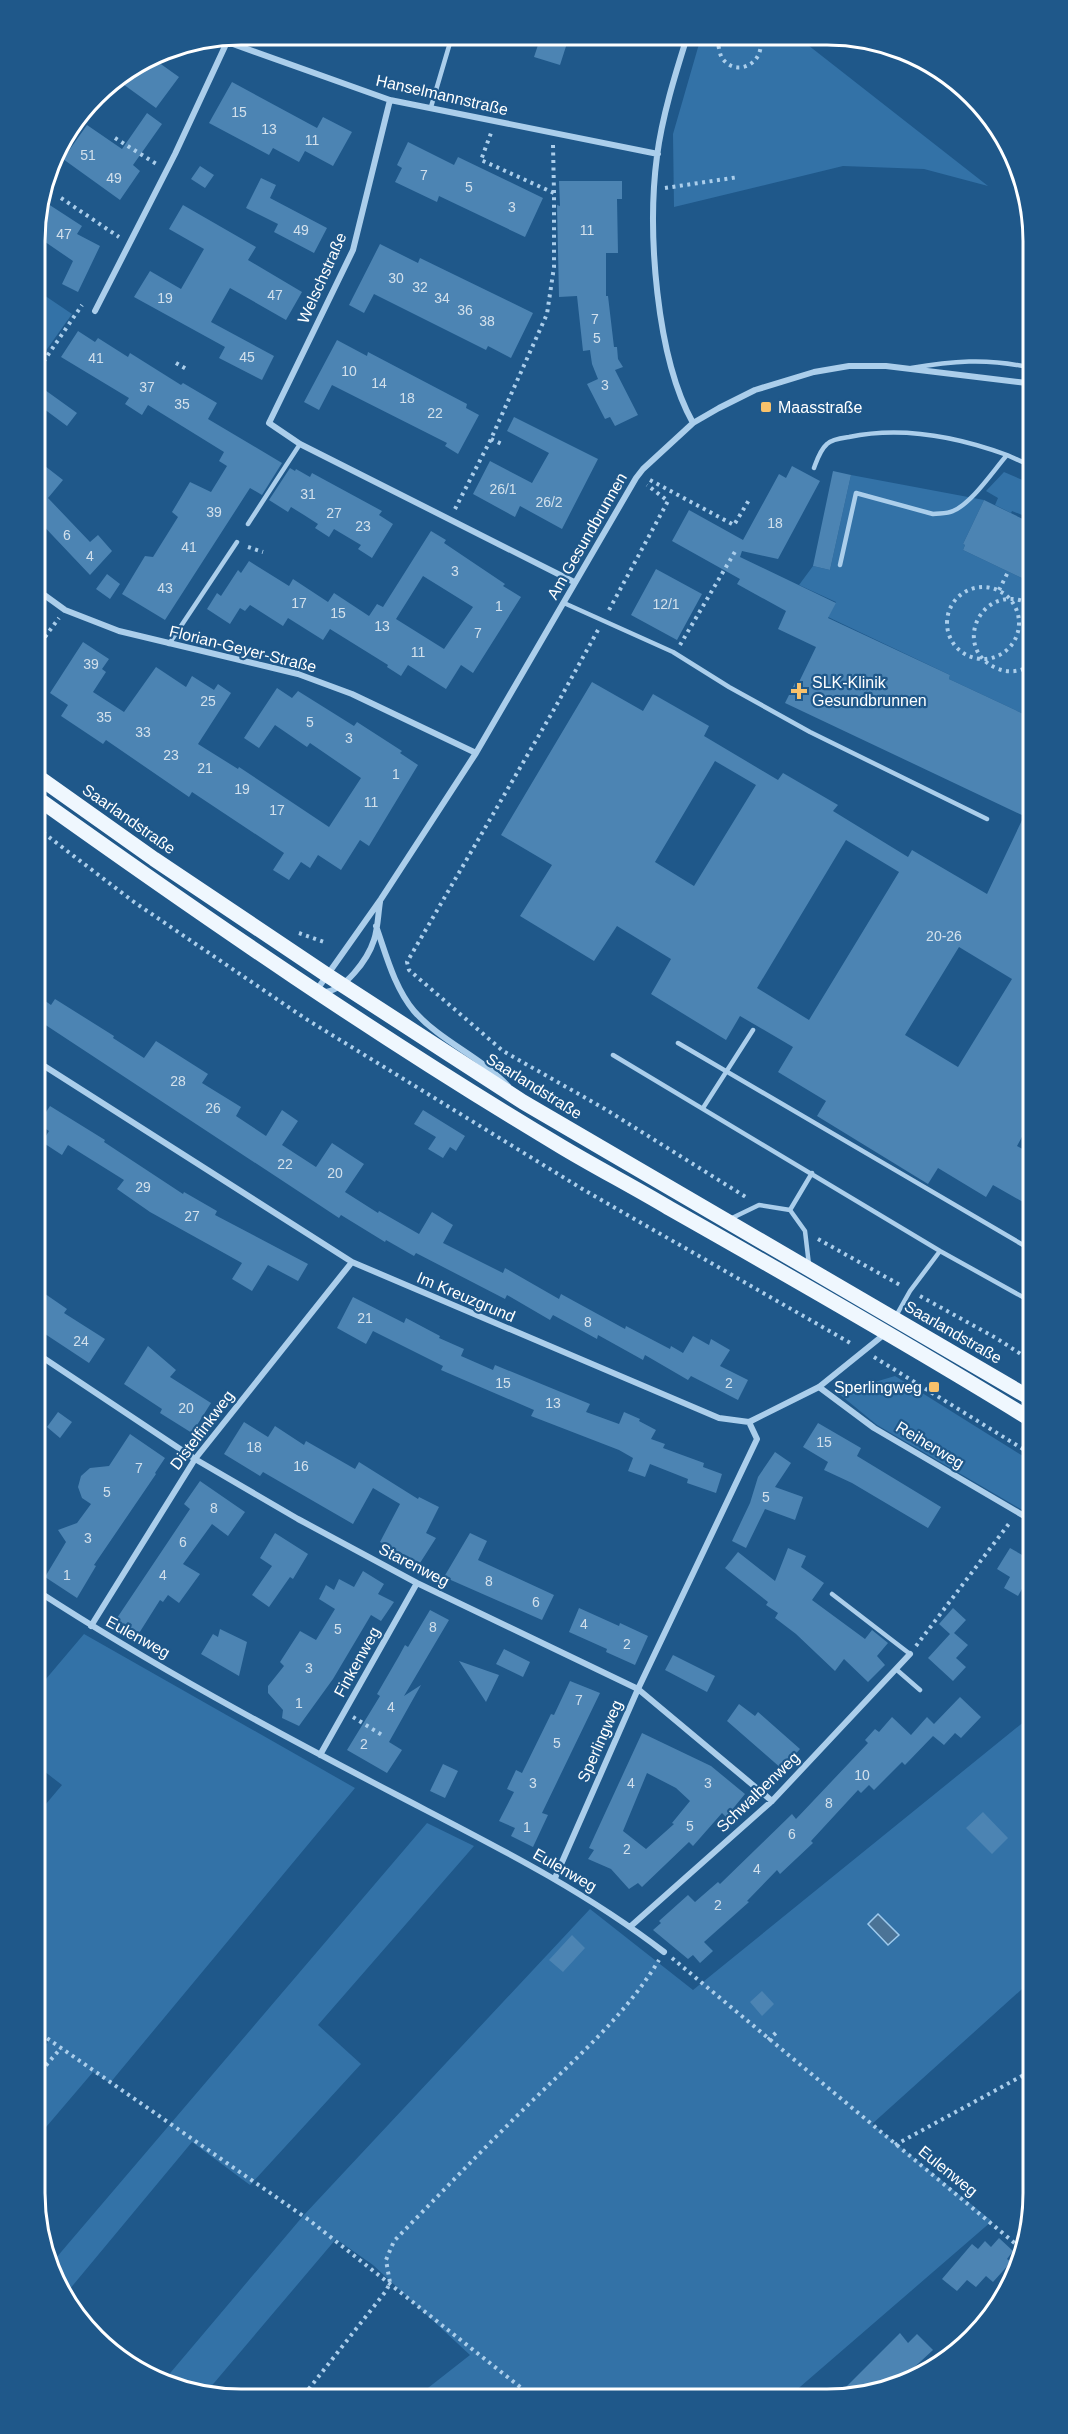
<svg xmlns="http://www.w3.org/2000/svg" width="1068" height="2434" font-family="Arial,sans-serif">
<rect width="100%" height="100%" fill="#1f588a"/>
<path fill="#3372a7" d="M701,37L799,38L988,186L924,169L843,166L674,207L673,134Z
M35,289L72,314L40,359L35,356Z
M1004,472L1027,482V517L1012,511L1011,513L995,505L998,498L986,491Z
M851,475L984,500L963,544L965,545L963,550L1028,581V716L949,679L950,675L828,617L836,602L799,585L813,566L830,570Z
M895,1376L1031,1461V1515L877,1425L838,1393Z
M84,1634L355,1788L110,2083L93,2072L41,2133V2050L49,2041L41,2035L40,1811L62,1785L40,1768V1686Z
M1031,1716L1032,1980L872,2124L992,2221L793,2393L419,2395L470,2355L373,2265L336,2239L203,2396L166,2378L303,2216L590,1909L693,1990Z
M427,1823L474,1846L318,2025L361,2064L250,2185L192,2142L64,2296L50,2265Z"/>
<path fill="#4b7396" stroke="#9ecaed" stroke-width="1.5" d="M878,1914L899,1935L888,1945L868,1924Z"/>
<path fill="#4c84b3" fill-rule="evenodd" d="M541,36L569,37L560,65L534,57Z
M151,57L179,77L156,108L116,79Z
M232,82L317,128L323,117L352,132L333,166L305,151L299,162L273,148L269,155L209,123Z
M147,113L162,124L133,165L140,171L120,200L63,159L87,125L122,149Z
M408,142L454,165L458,157L543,198L525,237L439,196L437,202L395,182L402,168L397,165Z
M200,166L214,175L205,188L191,179Z
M261,178L276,185L270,198L327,228L314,253L274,232L278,224L246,208Z
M559,181H622V199H617L618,253H606V296H608L614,347H617L618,359L623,367L615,370L638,415L615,426L610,417L605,419L587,384L598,379L592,364L590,350L583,351L577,296L559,297L557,205L560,206Z
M42,200L82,226L77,234L100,246L78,292L62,284L73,261L35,235Z
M183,205L256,247L248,260L302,292L286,320L230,288L211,322L274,356L262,380L219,358L225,347L134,297L150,271L181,289L204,249L169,229Z
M380,244L418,263L420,258L533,313L511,358L488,346L486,350L374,294L364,313L349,305Z
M78,331L95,342L98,338L128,357L130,353L181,385L183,383L217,403L208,419L282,463L262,495L250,488L165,620L122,594L145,556L153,557L178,517L172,512L190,482L211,492L227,466L219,461L224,452L148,405L142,415L125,404L129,398L61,357Z
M337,340L367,356L368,352L467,404L466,408L479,415L458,454L445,446L447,443L332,385L319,410L304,402Z
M45,390L77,413L67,426L36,403Z
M514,417L598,459L562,529L520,506L515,517L473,494L490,461L532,483L549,453L507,431Z
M36,459L63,480L48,498L90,542L98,535L112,551L90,575L36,518Z
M792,466L820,481L778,559L742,551L740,557L836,603L828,618L950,675L949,679L1028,716L1029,1124L1017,1146L1030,1153V1206L993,1185L986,1197L938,1168L928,1184L817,1116L826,1101L778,1072L793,1047L740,1016L726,1040L651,994L671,959L617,926L594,961L520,916L552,865L501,835L592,682L643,711L653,694L709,726L704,736L778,780L783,773L838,805L833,811L908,857L912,850L987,894L1024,816L785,703L796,681L799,682L816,647L778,629L786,611L737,584L740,579L672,541L689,510L743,540L779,474L786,478ZM715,761L756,785L694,886L655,862ZM846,840L899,872L809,1020L757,988ZM959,947L1012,979L958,1067L905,1035Z
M290,468L295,471L296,469L310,477L312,473L382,511L379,515L393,524L372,558L358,549L361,545L334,529L329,537L315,528L318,524L304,515L291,507L288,512L269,500Z
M833,471L851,475L830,570L813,566Z
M984,500L1027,521L1028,581L963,550L965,545L963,544Z
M431,531L446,540L444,543L505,584L503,586L521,597L473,673L461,665L446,689L408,665L401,676L387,667L388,665L330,629L323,640L288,618L283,626L250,605L245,611L240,608L230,624L207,609L217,593L221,596L238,570L241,573L249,561L289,586L293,579L328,602L334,593L369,616L377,604L383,607ZM423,576L473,607L444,649L396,619Z
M656,569L702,594L677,640L631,615Z
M107,574L120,584L110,599L96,589Z
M83,642L109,659L102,669L106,672L93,692L124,712L156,667L186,687L192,676L214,690L218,684L231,693L198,744L238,769L239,767L329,827L361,778L310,743L307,747L275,725L259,748L244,738L277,688L292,698L298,691L354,726L357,722L402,751L400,753L418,765L369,846L360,840L341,870L318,855L310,868L301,862L289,880L273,870L284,853L192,792L189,797L106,740L103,744L61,716L68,705L50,693Z
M38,996L51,1005L55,999L114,1036L113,1038L144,1058L156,1041L208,1074L202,1083L241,1107L236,1116L266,1136L282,1110L298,1121L282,1145L316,1167L332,1143L364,1164L345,1192L378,1213L379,1211L419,1234L432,1212L453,1225L443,1243L503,1273L505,1268L559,1299L561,1294L625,1329L626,1326L670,1349L671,1346L683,1353L693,1336L709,1345L711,1339L730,1350L720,1366L748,1380L738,1400L691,1376L688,1380L645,1355L643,1360L598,1335L597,1339L553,1315L550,1320L507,1295L505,1299L416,1253L414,1256L386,1240L385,1242L341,1215L339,1218L38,1020Z
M50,1106L105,1140L104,1142L183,1194L184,1192L217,1211L215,1215L308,1264L298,1281L268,1265L252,1291L232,1279L242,1263L150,1212L117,1189L124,1180L68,1145L62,1155L42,1142L49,1131L38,1124Z
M423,1110L465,1136L456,1151L450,1147L443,1158L428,1149L436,1137L414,1124Z
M38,1289L67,1309L64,1313L105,1339L89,1363L39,1330Z
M353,1297L404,1323L406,1318L440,1336L439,1338L464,1349L461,1356L493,1370L495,1365L590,1404L586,1412L619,1424L624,1412L640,1419L639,1421L656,1430L651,1439L665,1444L663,1448L704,1463L703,1467L722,1474L716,1493L687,1483L688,1479L650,1464L645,1477L628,1471L633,1458L619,1450L531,1416L534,1410L441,1370L443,1366L373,1331L366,1344L337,1328Z
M148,1346L176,1370L170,1377L211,1403L192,1433L160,1413L162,1409L124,1384Z
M58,1412L72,1422L60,1438L47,1427Z
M244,1422L268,1437L275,1426L304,1445L306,1441L355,1469L359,1462L418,1499L419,1497L439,1507L426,1533L436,1538L420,1563L380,1542L400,1504L373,1488L353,1524L263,1472L260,1476L224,1454Z
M818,1423L861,1448L857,1456L941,1507L928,1528L852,1483L824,1470L828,1462L803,1447Z
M130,1434L165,1458L155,1473L156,1474L94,1565L96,1566L77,1598L45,1577L66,1542L58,1530L77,1523L91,1504L82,1498L78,1487L81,1476L90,1468L109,1466Z
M775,1452L791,1463L775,1487L803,1497L795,1520L765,1509L746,1548L732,1541L750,1503L758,1477Z
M200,1481L245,1512L228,1536L212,1524L183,1564L200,1574L179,1603L168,1595L163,1602L160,1600L136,1638L113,1624L190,1509L184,1504Z
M275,1533L308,1554L293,1579L290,1577L269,1607L252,1595L272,1566L260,1558Z
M470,1533L487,1541L478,1560L554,1595L542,1620L444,1577Z
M788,1548L806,1556L801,1567L824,1583L812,1600L865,1639L872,1630L888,1643L877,1656L885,1665L868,1682L844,1659L835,1671L796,1634L775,1618L778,1613L766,1605L768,1602L725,1568L738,1552L775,1581Z
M1010,1548L1031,1560V1573L1018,1596L1004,1588L1010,1577L997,1569Z
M363,1571L384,1584L378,1594L394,1602L381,1621L371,1615L333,1679L299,1726L282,1718L283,1710L268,1693V1686L284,1666L280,1662L300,1631L316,1640L335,1609L319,1599L326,1585L334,1590L339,1579L354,1587Z
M579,1608L619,1626L620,1623L648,1636L635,1665L606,1652L607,1649L569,1632Z
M953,1608L966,1620L954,1633L968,1645L956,1658L966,1667L953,1681L928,1658L950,1634L939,1624Z
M430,1610L449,1620L404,1696L421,1685L389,1742L402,1750L387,1773L347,1750L380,1696L377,1694L399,1656L405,1645L408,1647Z
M220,1629L247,1642L239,1676L201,1654L213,1634L218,1637Z
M504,1649L530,1662L523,1677L496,1664Z
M673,1655L715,1676L707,1692L665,1670Z
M459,1661L499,1675L486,1702Z
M570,1681L600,1693L542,1813L548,1815L533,1847L511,1836L515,1828L499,1821L514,1792L507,1789L516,1770L522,1773L551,1714L554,1715Z
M960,1697L981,1717L961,1738L955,1733L944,1745L933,1736L905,1765L902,1762L874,1790L869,1785L861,1793L858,1790L811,1841L813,1843L780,1874L777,1870L747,1901L749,1902L704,1942L713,1951L700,1963L693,1955L688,1959L653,1930L661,1923L659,1921L688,1895L695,1902L718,1882L720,1884L792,1814L796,1819L868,1743L865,1740L875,1729L879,1732L892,1717L911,1735L927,1717L934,1724Z
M739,1704L755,1716L758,1712L800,1749L782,1769L727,1721Z
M642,1733L711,1766L745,1794L726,1817L722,1813L693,1846L689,1842L642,1887L638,1883L629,1889L611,1869L588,1859L594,1850L589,1848ZM647,1773L676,1788L690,1801L672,1823L674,1824L646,1849L623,1831Z
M443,1764L458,1771L445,1798L430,1791Z
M983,1812L1008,1838L992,1854L966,1828Z
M572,1935L585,1948L563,1972L549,1960Z
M762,1991L774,2004L762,2016L750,2002Z
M999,2238L1013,2251L1007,2259L1011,2262L993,2282L986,2276L976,2287L967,2280L957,2291L942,2279L972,2244L978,2249L985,2241L991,2247Z
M900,2333L908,2343L917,2334L933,2350L894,2386L883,2391L877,2386L870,2392L840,2393Z"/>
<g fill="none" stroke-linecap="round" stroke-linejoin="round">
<path stroke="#abceeb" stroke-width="4" stroke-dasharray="3 4.5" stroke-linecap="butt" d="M698,40L718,44C719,48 720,55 722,58C737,79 766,62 760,38
M115,138L158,165
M553,145L554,193
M665,188L739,177
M61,198L119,237
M176,363L188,370
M35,374L82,305
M491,439L502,444
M650,480L734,525L749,500
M455,509L491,439L547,314L554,267V193L481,160L491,133
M248,547L263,552
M947 623a36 36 0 1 1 72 0a36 36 0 1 1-72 0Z
M999,590L1008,572
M1028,603C981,582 951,648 996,668C1007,673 1018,672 1028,667
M609,610L668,501L647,485
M598,630L556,706L407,962L409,970L503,1051L605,1109L749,1199
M680,645L736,550
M36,649L59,618
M37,754L45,760
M37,828L134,902L306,1019L584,1190L852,1344
M299,933L327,943
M818,1239L900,1285
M920,1296L996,1338L1030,1360
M874,1357L1031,1454
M916,1646L1011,1521
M353,1717L382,1735
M672,1958L1023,2250
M41,2034L309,2220L529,2394
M768,2040L778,2031
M41,2071L61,2048
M895,2145L1033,2070
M304,2395L386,2291L390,2283L386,2260L394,2241C439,2195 484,2148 530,2103C576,2058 625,2016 659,1960"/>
<path stroke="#abceeb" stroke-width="4.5" d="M431,107L452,36
M911,368C951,361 987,358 1027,367
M814,468C817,460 820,450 827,444C832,439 842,438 849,437C901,426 958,437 1007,455
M248,524L300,444
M840,565L856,493L933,514C940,513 947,514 953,511C972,503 993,471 1007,455L1027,464
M564,603L673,652L729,687L810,732L987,819
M169,644L237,542
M678,1043L1030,1249
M613,1055L940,1251L1030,1301
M703,1108L753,1030
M790,1210L812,1173
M730,1219L759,1205L790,1210L805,1231L809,1265
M896,1316L910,1291L940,1251
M832,1594L910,1654
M897,1670L920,1690"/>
<path stroke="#abceeb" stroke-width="6" d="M687,37C675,75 662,117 657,156C647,231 656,357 693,423
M219,39L390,100L658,154
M390,100L353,250L269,423L300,444L574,582
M95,311L175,154L227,42
M36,589L65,610L119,631L298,674L352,694L476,753
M376,926C386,954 394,987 414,1011C440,1041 481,1057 508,1086
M316,991L381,899L476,753L636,478L643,469L693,423L719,408L755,390L814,372L849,366H886L1027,383
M323,992C344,992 368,959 374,940C378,928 378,914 380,902
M38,1062L352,1262L719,1418L749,1422L819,1387L886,1333
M39,1355L195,1459L298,1519L417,1583L638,1689L772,1801
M819,1387L874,1428L1031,1520
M39,1592C153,1666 274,1731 395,1794C487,1842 581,1888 664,1952
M91,1626L195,1459L352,1262
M320,1755L417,1583
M555,1878L638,1689L757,1439L749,1422
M631,1926L772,1801L910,1654"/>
<path stroke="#eff7fe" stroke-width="15" d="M37,776L154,859L327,975L523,1102L1030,1398
M37,798C208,920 381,1039 562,1147C597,1168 634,1187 669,1208C791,1277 912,1346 1030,1419"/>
</g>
<g fill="#f9c26b" stroke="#1f588a" stroke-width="2">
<rect x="760" y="401" width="12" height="12" rx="3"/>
<path d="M796 682h6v6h6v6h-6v6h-6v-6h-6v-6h6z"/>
<rect x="928" y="1381" width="12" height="12" rx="3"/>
</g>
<g text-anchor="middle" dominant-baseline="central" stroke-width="4.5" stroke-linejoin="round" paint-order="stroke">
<g font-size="14" fill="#d2e0ec">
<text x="239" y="112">15</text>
<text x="269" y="129">13</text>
<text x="312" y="140">11</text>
<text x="88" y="155">51</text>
<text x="424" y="175">7</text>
<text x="114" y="178">49</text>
<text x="469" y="187">5</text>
<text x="512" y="207">3</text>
<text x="301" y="230">49</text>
<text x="587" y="230">11</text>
<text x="64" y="234">47</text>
<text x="396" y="278">30</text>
<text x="420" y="287">32</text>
<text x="275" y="295">47</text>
<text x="165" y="298">19</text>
<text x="442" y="298">34</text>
<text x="465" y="310">36</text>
<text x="595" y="319">7</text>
<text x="487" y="321">38</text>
<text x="597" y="338">5</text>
<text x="247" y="357">45</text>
<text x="96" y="358">41</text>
<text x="349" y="371">10</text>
<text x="379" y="383">14</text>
<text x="605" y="385">3</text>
<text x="147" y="387">37</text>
<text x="407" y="398">18</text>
<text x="182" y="404">35</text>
<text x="435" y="413">22</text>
<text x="503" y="489">26/1</text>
<text x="308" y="494">31</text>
<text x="549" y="502">26/2</text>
<text x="214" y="512">39</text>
<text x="334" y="513">27</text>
<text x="775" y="523">18</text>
<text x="363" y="526">23</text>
<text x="67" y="535">6</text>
<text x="189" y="547">41</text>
<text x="90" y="556">4</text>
<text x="455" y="571">3</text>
<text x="165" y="588">43</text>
<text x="299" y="603">17</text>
<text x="666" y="604">12/1</text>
<text x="499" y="606">1</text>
<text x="338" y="613">15</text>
<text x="382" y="626">13</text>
<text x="478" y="633">7</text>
<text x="418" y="652">11</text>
<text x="91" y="664">39</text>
<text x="208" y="701">25</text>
<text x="104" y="717">35</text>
<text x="310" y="722">5</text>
<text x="143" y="732">33</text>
<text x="349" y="738">3</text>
<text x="171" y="755">23</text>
<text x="205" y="768">21</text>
<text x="396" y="774">1</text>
<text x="242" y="789">19</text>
<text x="371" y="802">11</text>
<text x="277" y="810">17</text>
<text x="944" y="936">20-26</text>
<text x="178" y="1081">28</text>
<text x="213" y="1108">26</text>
<text x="285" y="1164">22</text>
<text x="335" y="1173">20</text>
<text x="143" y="1187">29</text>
<text x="192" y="1216">27</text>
<text x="365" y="1318">21</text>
<text x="588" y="1322">8</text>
<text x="81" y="1341">24</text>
<text x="503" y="1383">15</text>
<text x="729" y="1383">2</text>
<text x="553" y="1403">13</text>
<text x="186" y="1408">20</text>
<text x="824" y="1442">15</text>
<text x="254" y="1447">18</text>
<text x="301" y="1466">16</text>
<text x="139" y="1468">7</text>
<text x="107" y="1492">5</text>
<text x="766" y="1497">5</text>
<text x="214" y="1508">8</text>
<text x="88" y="1538">3</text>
<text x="183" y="1542">6</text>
<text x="67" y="1575">1</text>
<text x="163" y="1575">4</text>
<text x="489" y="1581">8</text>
<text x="536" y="1602">6</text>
<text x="584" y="1624">4</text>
<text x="433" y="1627">8</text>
<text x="338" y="1629">5</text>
<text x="627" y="1644">2</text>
<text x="309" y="1668">3</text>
<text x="579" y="1700">7</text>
<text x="299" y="1703">1</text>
<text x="391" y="1707">4</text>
<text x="557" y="1743">5</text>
<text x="364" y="1744">2</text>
<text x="862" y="1775">10</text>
<text x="533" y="1783">3</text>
<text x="631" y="1783">4</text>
<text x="708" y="1783">3</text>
<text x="829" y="1803">8</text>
<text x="690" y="1826">5</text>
<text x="527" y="1827">1</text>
<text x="792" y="1834">6</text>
<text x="627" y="1849">2</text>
<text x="757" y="1869">4</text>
<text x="718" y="1905">2</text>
</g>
<g font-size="16" fill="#fff" stroke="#1f588a">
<text transform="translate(442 95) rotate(13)">Hanselmannstraße</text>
<text transform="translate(322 278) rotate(-66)">Welschstraße</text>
<text transform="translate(587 536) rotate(-60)">Am Gesundbrunnen</text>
<text transform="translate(243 649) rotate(14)">Florian-Geyer-Straße</text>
<text transform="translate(129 819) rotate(35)">Saarlandstraße</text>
<text transform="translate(534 1086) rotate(32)">Saarlandstraße</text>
<text transform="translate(466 1297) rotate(23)">Im Kreuzgrund</text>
<text transform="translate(953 1332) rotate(30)">Saarlandstraße</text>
<text transform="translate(202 1430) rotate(-53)">Distelfinkweg</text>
<text transform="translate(930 1445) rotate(31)">Reiherweg</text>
<text transform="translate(414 1565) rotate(27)">Starenweg</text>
<text transform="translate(138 1637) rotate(29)">Eulenweg</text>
<text transform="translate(357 1662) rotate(-61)">Finkenweg</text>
<text transform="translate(600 1741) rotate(-66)">Sperlingweg</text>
<text transform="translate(758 1792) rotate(-44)">Schwalbenweg</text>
<text transform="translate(565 1870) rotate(30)">Eulenweg</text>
<text transform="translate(948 2171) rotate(39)">Eulenweg</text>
</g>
<g font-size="16" fill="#fff" stroke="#1f588a" text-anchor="start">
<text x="778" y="407">Maasstraße</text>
<text x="812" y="682">SLK-Klinik<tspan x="812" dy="18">Gesundbrunnen</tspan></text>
<text x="922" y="1387" text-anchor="end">Sperlingweg</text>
</g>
</g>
<path d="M0 0H1068V2434H0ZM241 45H827A196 196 0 0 1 1023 241V2193A196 196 0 0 1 827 2389H241A196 196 0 0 1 45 2193V241A196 196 0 0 1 241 45Z" fill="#1f588a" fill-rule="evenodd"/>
<path fill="none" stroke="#fff" stroke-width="3" d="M241 45H827A196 196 0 0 1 1023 241V2193A196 196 0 0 1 827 2389H241A196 196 0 0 1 45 2193V241A196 196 0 0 1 241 45Z"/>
</svg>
